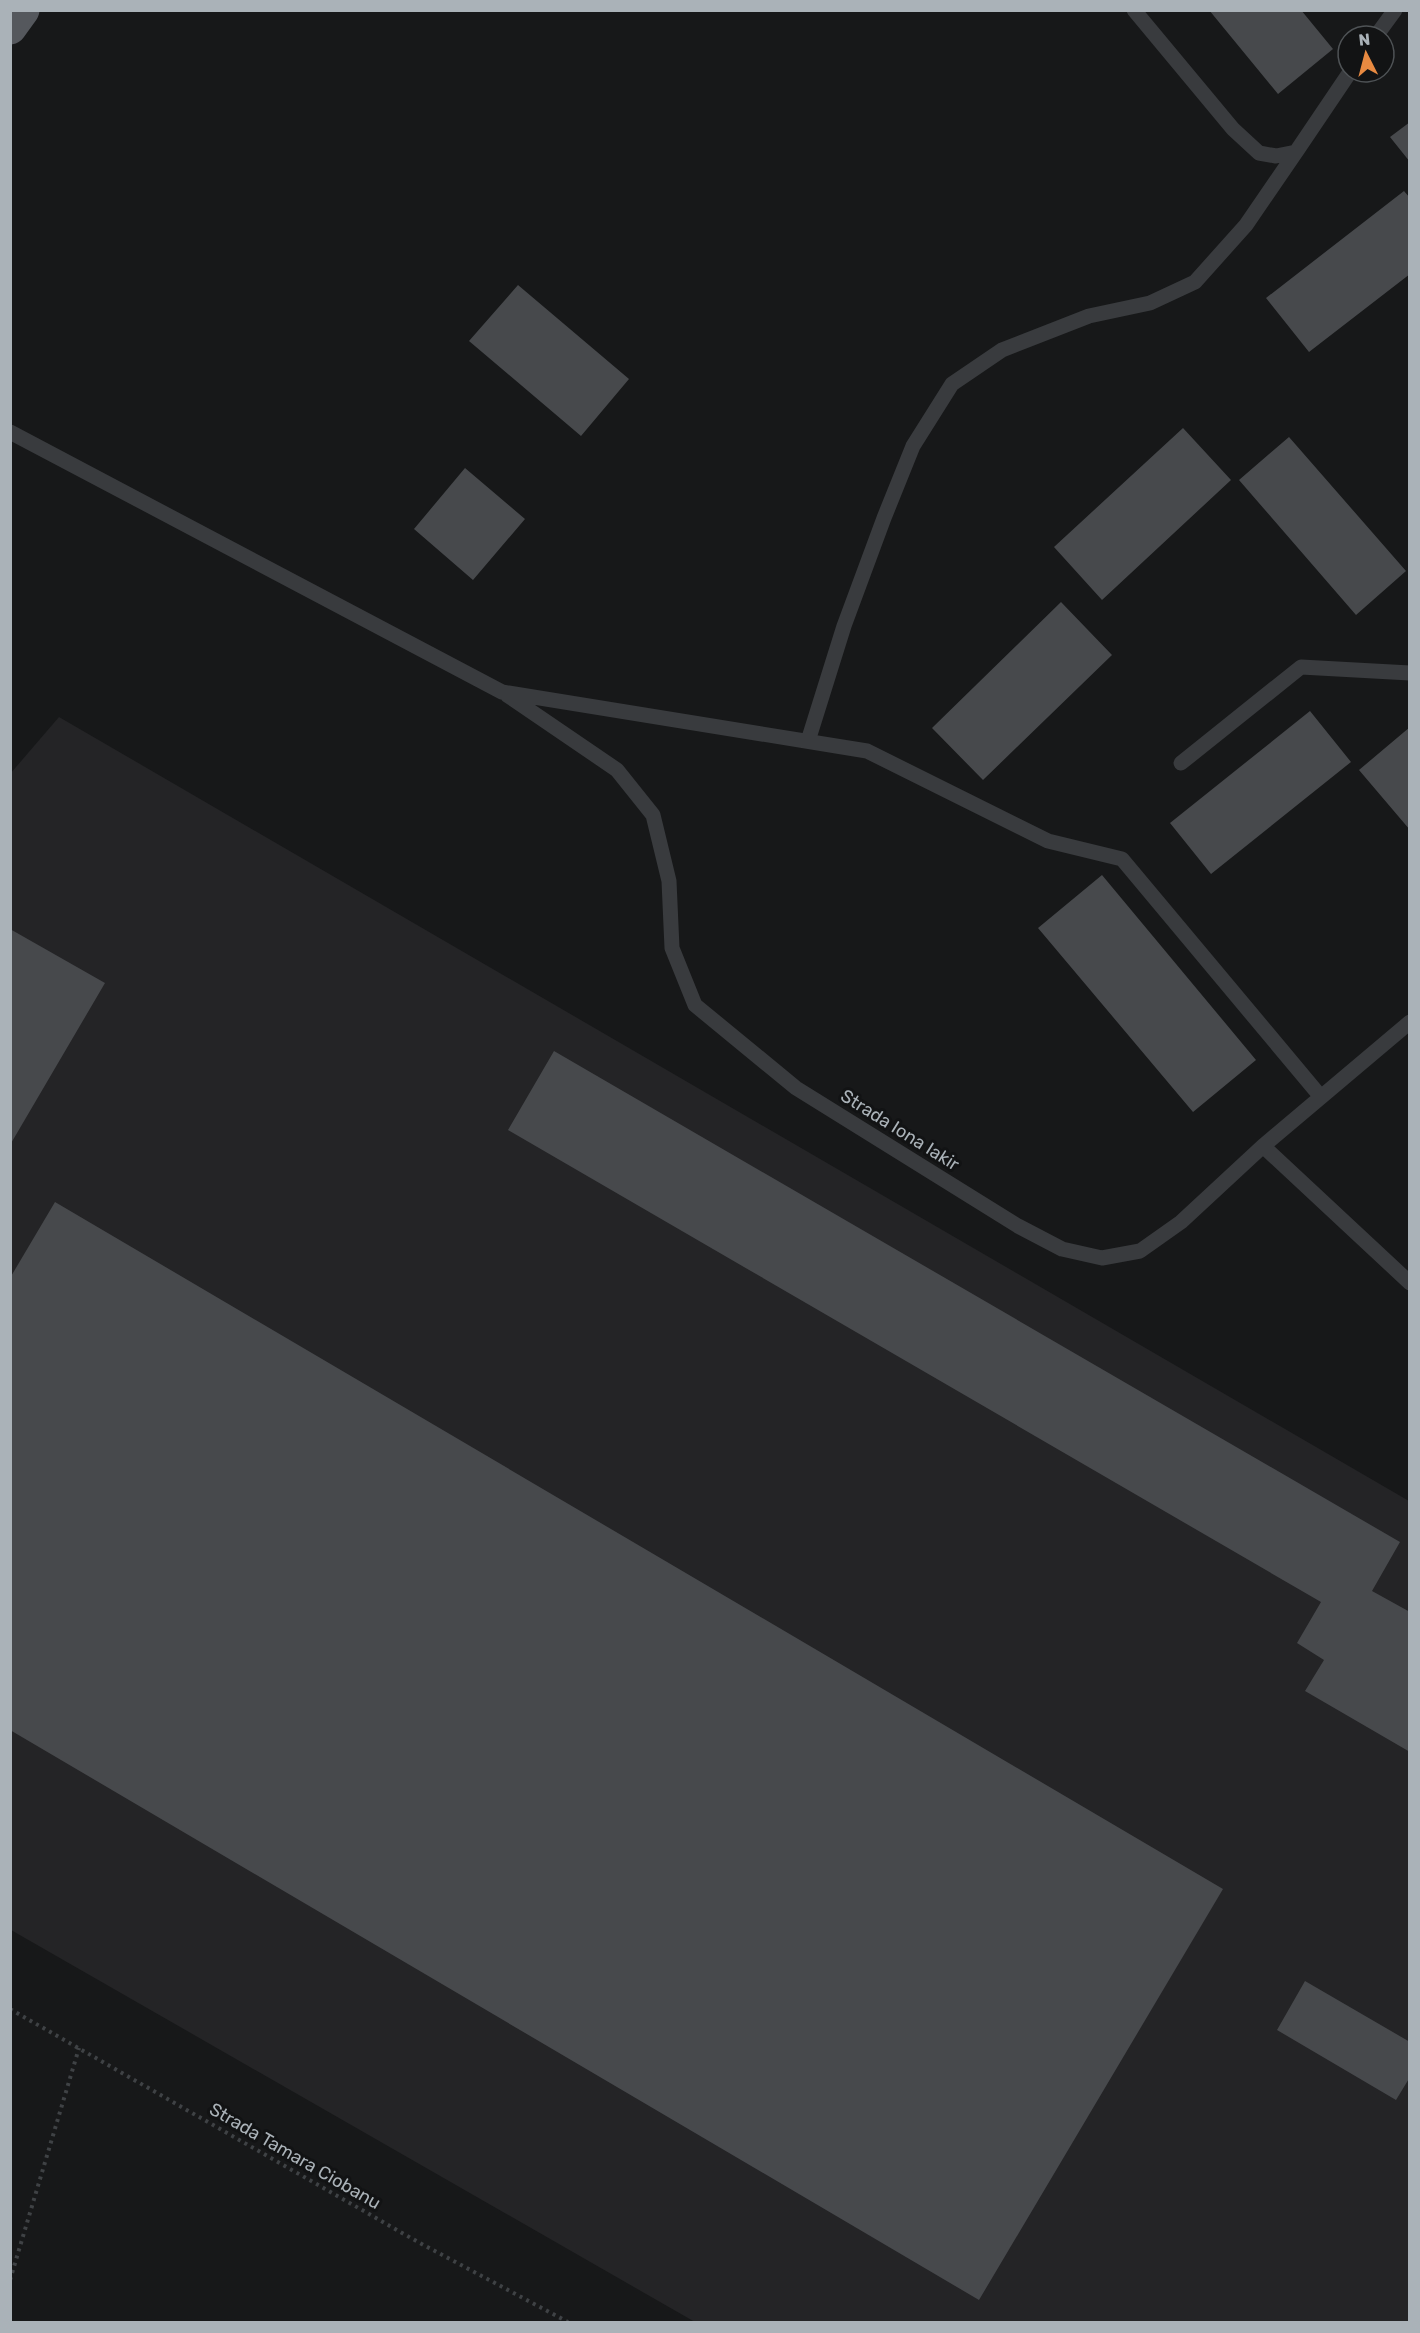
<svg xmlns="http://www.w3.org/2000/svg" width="1420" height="2333" font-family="Rubik,sans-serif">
<rect width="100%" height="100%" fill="#171819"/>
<path fill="#242426" d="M59,717L1409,1501V2322H695L11,1930L10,774Z"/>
<path fill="#47494c" d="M1209,10H1301L1333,49L1278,94Z
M1410,122V162L1390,137Z
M1404,191L1410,198V274L1309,352L1266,298Z
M518,285L629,379L581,436L469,341Z
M1183,428L1231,480L1102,600L1054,547Z
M1289,437L1406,571L1356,615L1239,480Z
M465,468L525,519L473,580L414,529Z
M1061,602L1112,655L983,780L932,728Z
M1310,711L1351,762L1211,874L1170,823Z
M1410,727V830L1359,770Z
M1102,875L1256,1060L1193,1112L1038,928Z
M10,929L105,983L10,1145Z
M554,1051L1400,1542L1372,1591L1410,1612V1752L1305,1691L1324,1660L1297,1643L1321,1602L508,1130Z
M55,1202L1223,1889L979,2300L10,1730V1278Z
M1305,1981L1410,2042V2077L1396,2100L1277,2030Z"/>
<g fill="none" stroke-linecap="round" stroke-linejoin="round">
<path stroke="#3f4245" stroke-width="4" stroke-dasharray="3 4.5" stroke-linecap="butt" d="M10,2009L418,2242L568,2322
M10,2280L79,2048"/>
<path stroke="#393b3e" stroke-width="15" d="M1134,10L1233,129L1259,153L1276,156L1296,152L1350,72
M1376,36L1395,10
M10,432L502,692L867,751L1048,841L1122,859L1321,1097
M507,695L617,770L653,815L669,881L672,948L695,1005L796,1088L1018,1226L1062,1249L1102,1258L1140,1251L1181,1222L1263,1146L1410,1022
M808,741L844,626L884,518L913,446L952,384L1002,350L1089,316L1150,303L1195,282L1246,225L1296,152
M1181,763L1301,667L1410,673
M1263,1146L1410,1283"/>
<path stroke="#55585d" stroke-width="33" d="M10,28L23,10"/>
</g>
<g text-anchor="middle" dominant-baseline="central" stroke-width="6" stroke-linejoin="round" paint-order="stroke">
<g font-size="18" fill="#aab2b8" stroke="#121314">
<text transform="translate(900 1130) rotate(32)">Strada Iona Iakir</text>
<text transform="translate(295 2156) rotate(30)">Strada Tamara Ciobanu</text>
</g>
</g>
<rect width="1420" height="2333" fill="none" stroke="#aab2b8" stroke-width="24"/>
<g transform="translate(1366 54) rotate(354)"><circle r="28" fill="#121314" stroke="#4f5356" stroke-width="1.5"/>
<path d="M0-4.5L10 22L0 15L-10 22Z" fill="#e88a41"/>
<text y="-9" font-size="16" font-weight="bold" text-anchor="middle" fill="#aab2b8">N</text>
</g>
</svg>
